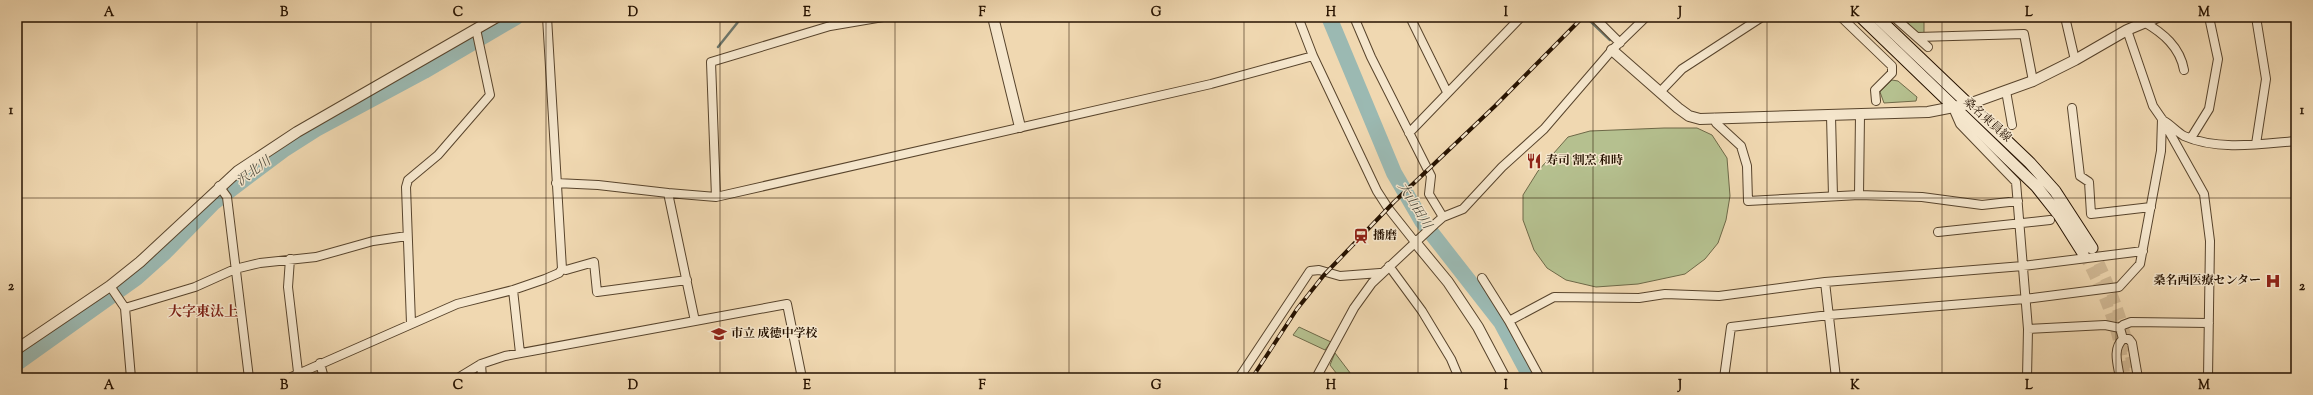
<svg xmlns="http://www.w3.org/2000/svg" width="2313" height="395" font-family="'Sorts Mill Goudy','Noto Serif JP',serif">
<rect width="100%" height="100%" fill="#f0d8b1"/>
<filter id="stains"><feTurbulence type="fractalNoise" baseFrequency=".005" numOctaves="4"/><feColorMatrix values="0 0 0 0 .2 0 0 0 0 .09 0 0 0 0 .02 0 0 0 .5 -.17"/></filter>
<radialGradient id="worn" r=".72"><stop offset=".6" stop-color="#630" stop-opacity="0"/><stop offset="1" stop-color="#630" stop-opacity=".3"/></radialGradient>
<path fill="#b5c08f" stroke="#6e6948" d="M1902,17H1924V34H1919Z
M1892,80L1898,81L1917,97L1916,101L1884,103L1880,92Z
M1664,128H1697L1712,135L1727,158L1730,196L1726,220L1718,243L1705,259L1685,274L1638,284L1596,287L1566,280L1547,268L1534,250L1523,220V195L1538,171L1568,137L1590,131Z
M1299,327L1331,342L1325,350L1293,335Z
M1335,353L1354,378H1340L1330,365Z"/>
<g fill="none" stroke-linecap="round" stroke-linejoin="round">
<path stroke="#6c766b" stroke-width="2.5" d="M1586,17L1610,40
M718,47L742,17"/>
<path stroke="#9bb9b2" stroke-width="16" d="M1329,17L1394,173L1422,221L1501,322L1531,378
M17,363L136,278L165,252L214,202L283,150L316,129L424,71L516,17"/>
<path stroke="#d2ba96" stroke-width="11" stroke-dasharray="11 5.5" stroke-linecap="butt" d="M2092,248C2112,290 2128,331 2134,378
M2083,253C2104,292 2121,334 2125,378"/>
<g stroke="#58442c" stroke-width="10">
<path id="minor" d="M1298,17L1313,56L1377,191L1388,208L1415,242
M1354,17L1371,57L1431,176L1429,194L1443,217
M1410,17L1447,92
M1594,17L1620,43
M1841,17L1892,66V73L1875,90L1876,101
M1894,17L1928,47
M2065,17L2075,60
M2256,17L2266,79L2256,144
M2144,22C2163,33 2180,47 2184,70
M2127,30L2153,106L2162,119L2204,194L2210,241L2208,378
M1917,37L2024,34L2033,81
M2006,91L2012,125
M1660,92L1682,69L1762,17
M1953,108L1960,124L2016,182L2028,329L2027,378
M2072,108L2080,176L2089,182L2091,214L2151,207
M1831,116L1833,196
M1714,118L1716,123L1741,146L1747,166L1748,201L1859,195L1922,197L1982,205L2018,201
M2164,121C2171,125 2177,132 2184,136C2218,151 2261,144 2296,141
M1409,133L1521,17
M2191,138L2209,109L2218,59L2209,17
M556,183L598,185L668,193
M219,186L227,197L249,378
M1859,195L1860,115
M716,197L1211,84L1313,56
M1938,232L2050,220
M290,259L288,287L298,372
M1389,266L1422,311L1451,359L1459,378
M562,269L566,270L594,262L597,292L687,280
M1482,278L1509,321L1540,378
M1825,282L1836,378
M110,286L125,308L131,378
M513,290L520,353
M125,308L195,287L235,269L260,263L316,257L373,241L407,236
M1509,321L1554,297L1639,298L1665,294L1719,296L1825,282L2023,266L2143,251
M411,323L406,187L408,180L438,155L490,95L476,29
M2028,329L2105,325L2120,328
M2123,339L2120,328L2123,325L2131,322L2209,323
M320,363L324,378
M481,364L482,378
M289,378L457,304L513,290L545,279L559,273L562,269L547,17
M458,378L481,364L505,356L695,321
M802,378L787,304L695,321L668,193L716,197L711,62L830,26L883,17
M1239,378L1310,271L1319,270L1340,276L1380,273
M1316,378L1354,308L1372,283L1435,224L1443,217L1463,209L1502,167L1544,129L1612,50L1646,17
M1724,378L1731,327L1829,315L2025,299L2119,287L2140,264L2161,151L2162,119
M2120,378C2118,365 2112,349 2123,339H2129L2132,343L2138,378"/>
</g>
<g stroke="#58442c" stroke-width="12">
<path id="tertiary" d="M993,17L1020,127
M1612,50L1678,108L1689,116L1700,119L1928,112L1969,104L2033,81L2075,60L2127,30L2158,17
M1415,242L1448,282L1478,327L1505,378
M17,349L110,286L140,262L238,171L297,132L497,17"/>
</g>
<g stroke="#261200" stroke-width="13">
<path id="secondary" d="M1861,17L2036,186L2059,215L2083,253
M1877,17L2030,163L2055,191L2092,248"/>
</g>
<use href="#minor" stroke="#f5e6cc" stroke-width="8"/>
<use href="#tertiary" stroke="#f5e6cc" stroke-width="10"/>
<use href="#secondary" stroke="#f5e6cc" stroke-width="11"/>
<g stroke="#261200" stroke-width="4">
<path id="rail" d="M1252,378L1297,309L1324,275L1394,202L1495,106L1583,17"/>
</g>
<use href="#rail" stroke="#f5e6cc" stroke-width="2.5" stroke-dasharray="8" stroke-linecap="butt"/>
</g>
<path fill="none" stroke="#261200" stroke-width="1" stroke-opacity="0.55" d="M197,17V378M371,17V378M546,17V378M720,17V378M895,17V378M1069,17V378M1244,17V378M1418,17V378M1593,17V378M1767,17V378M1942,17V378M2116,17V378M17,198H2296"/>
<defs>
<g id="restaurant-bare" transform="scale(1.2)"><path d="M-5-6h1v4h1v-4h1v4h1v-4h1v5L-1.5 .5V6h-2V.5L-5-1ZM5-6V6H3V1.5H1.5Q1.5-4 5-6Z" fill="#8f2418" stroke="#f5e6cc" stroke-width="2.5" paint-order="stroke"/></g>
<g id="station-bare" transform="scale(1.2)"><path d="M-3-6H3Q5-6 5-4V2Q5 4 3 4L4.5 6H3L1.5 4h-3L-3 6H-4.5L-3 4Q-5 4-5 2V-4Q-5-6-3-6ZM-3.5-4v3h7v-3ZM-3.5 1v1.5H-2V1ZM2 1v1.5H3.5V1Z" fill="#8f2418" stroke="#f5e6cc" stroke-width="2.5" paint-order="stroke"/></g>
<g id="hospital-bare" transform="scale(1.2)"><path d="M-5-5h3v3.5h4V-5h3V5h-3V1.5h-4V5h-3Z" fill="#8f2418" stroke="#f5e6cc" stroke-width="2.5" paint-order="stroke"/></g>
<g id="school-bare" transform="scale(1.2)"><path d="M0-5L7-2L0 1L-7-2ZM-4 1L0 2.5L4 1V4Q0 6-4 4Z" fill="#8f2418" stroke="#f5e6cc" stroke-width="2.5" paint-order="stroke"/></g>
</defs>
<g fill-rule="evenodd">
<use href="#restaurant-bare" x="1534" y="161"/>
<use href="#station-bare" x="1361" y="236"/>
<use href="#hospital-bare" x="2273" y="281"/>
<use href="#school-bare" x="719" y="334"/>
</g>
<g text-anchor="middle" dominant-baseline="central" stroke-width="3" stroke-linejoin="round" paint-order="stroke">
<g font-size="12" fill="#261200" stroke="#f5e6cc">
<text transform="translate(1987 120) rotate(42)">桑名東員線</text>
</g>
<g font-size="12" font-weight="bold" fill="#261200" stroke="#f5e6cc" text-anchor="start">
<text x="1546" y="161">寿司 割烹 和時</text>
<text x="1373" y="236">播磨</text>
<text x="2261" y="281" text-anchor="end">桑名西医療センター</text>
<text x="731" y="334">市立 成徳中学校</text>
</g>
<g font-size="13" font-style="italic" fill="#4f4c3e" stroke="#f5e6cc">
<text transform="translate(254 172) rotate(-37)">沢北川</text>
<text transform="translate(1414 206) rotate(58)">大山田川</text>
</g>
<g font-size="14" font-weight="bold" fill="#7a1f14" stroke="#f5e6cc">
<text x="203" y="313">大字東汰上</text>
</g>
</g>
<rect width="2313" height="395" fill="none" stroke="#f0d8b1" stroke-width="44"/>
<rect x="22" y="22" width="2269" height="351" fill="none" stroke="#261200" stroke-width="1.5"/>
<g font-size="13" text-anchor="middle" font-weight="bold" fill="#261200">
<text x="109" y="16">A</text>
<text x="284" y="16">B</text>
<text x="458" y="16">C</text>
<text x="633" y="16">D</text>
<text x="807" y="16">E</text>
<text x="982" y="16">F</text>
<text x="1156" y="16">G</text>
<text x="1331" y="16">H</text>
<text x="1506" y="16">I</text>
<text x="1680" y="16">J</text>
<text x="1855" y="16">K</text>
<text x="2029" y="16">L</text>
<text x="2204" y="16">M</text>
<text x="11" y="114">1</text>
<text x="2302" y="114">1</text>
<text x="11" y="290">2</text>
<text x="2302" y="290">2</text>
<text x="109" y="389">A</text>
<text x="284" y="389">B</text>
<text x="458" y="389">C</text>
<text x="633" y="389">D</text>
<text x="807" y="389">E</text>
<text x="982" y="389">F</text>
<text x="1156" y="389">G</text>
<text x="1331" y="389">H</text>
<text x="1506" y="389">I</text>
<text x="1680" y="389">J</text>
<text x="1855" y="389">K</text>
<text x="2029" y="389">L</text>
<text x="2204" y="389">M</text>
</g>
<rect width="100%" height="100%" filter="url(#stains)"/>
<rect width="100%" height="100%" fill="url(#worn)"/>
</svg>
